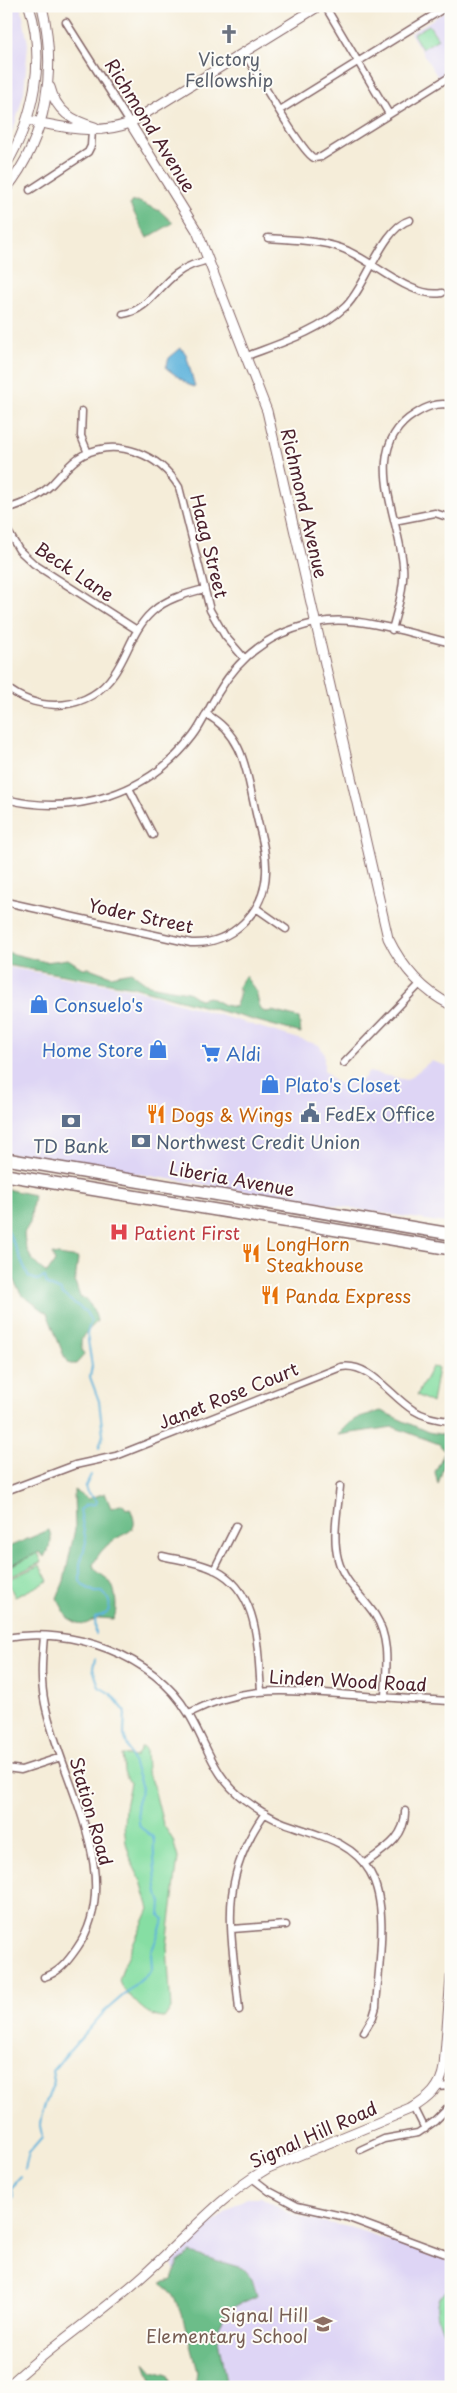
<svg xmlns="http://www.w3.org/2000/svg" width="457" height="2393" font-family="'Playpen Sans',sans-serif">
<rect width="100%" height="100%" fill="#fdfcf7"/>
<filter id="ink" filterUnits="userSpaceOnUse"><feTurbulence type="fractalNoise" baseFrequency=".02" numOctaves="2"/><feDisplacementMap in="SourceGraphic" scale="10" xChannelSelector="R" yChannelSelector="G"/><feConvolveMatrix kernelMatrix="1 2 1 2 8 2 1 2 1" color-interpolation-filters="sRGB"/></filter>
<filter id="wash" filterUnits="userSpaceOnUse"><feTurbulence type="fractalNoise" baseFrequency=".0096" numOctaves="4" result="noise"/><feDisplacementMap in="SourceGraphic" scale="20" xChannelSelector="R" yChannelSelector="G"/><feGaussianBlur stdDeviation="1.12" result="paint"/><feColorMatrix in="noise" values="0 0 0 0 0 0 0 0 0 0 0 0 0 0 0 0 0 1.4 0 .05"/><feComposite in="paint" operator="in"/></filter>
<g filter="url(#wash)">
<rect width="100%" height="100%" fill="#f5edd9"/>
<path fill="#ded5f5" d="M6,6H21L28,44L24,92L15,125L6,143Z
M451,8V72L439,79L410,33Z
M6,967L132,989L319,1045L324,1053V1070L334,1081L341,1085L360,1082L369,1072L407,1080L431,1061L451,1067V1224L6,1153Z
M249,2197H261L287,2212L307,2219L350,2227L451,2261V2387H217L170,2258L237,2203Z"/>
<path fill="#86dea3" stroke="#687e67" d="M429,25L438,39L422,49L413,34Z
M432,1367L438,1368L432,1403L417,1395Z
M38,1553L42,1562L12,1576L8,1567Z
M40,1565L48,1581L15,1597L7,1580Z
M142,1747L146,1749L147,1771L154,1788L163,1824L173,1840L178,1858L167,1946L171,2009L164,2018C145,2017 133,1998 121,1986L119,1981L124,1965L149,1909L141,1881L132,1863L126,1843L124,1826L125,1807L130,1783L124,1772L122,1755L136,1757Z
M446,2291L451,2292V2348C444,2332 426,2304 446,2291Z"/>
<path fill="#6cbd89" stroke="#5b6e5a" d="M137,201L160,211L173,223L147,238L130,205L131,202Z
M6,952L46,962L68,959L82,968H89L111,976L131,972L149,985L188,992L199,999L209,997L224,1005L235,1007C238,1000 241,994 238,987L245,976L256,991L260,1009L265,1012L272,1011L299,1018L301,1033L133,987L6,965Z
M6,1189L34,1195L30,1223L24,1233C25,1252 32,1263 47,1273L55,1261L52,1254L78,1258L75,1282L80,1297C90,1301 95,1311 97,1321C86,1335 76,1335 84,1355L76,1364H70L64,1356L47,1313L22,1295L6,1268Z
M381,1411L428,1432L451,1436V1457L443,1468L438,1485L435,1472L445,1451L439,1444L393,1427L338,1435C353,1416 360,1417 381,1411Z
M74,1490L88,1499L105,1493L111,1508L123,1504L126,1509L130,1508C140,1532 131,1529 114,1540C105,1546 98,1554 93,1565C97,1575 108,1576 112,1585C116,1592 118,1614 113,1619L100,1618L85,1624L77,1623L68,1618L57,1598L64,1581L75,1529Z
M49,1530C54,1542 49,1546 44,1557L40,1552L6,1567V1548Z
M191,2253L242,2268L252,2279L257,2296L239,2304L225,2314L218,2327V2340L227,2387H195L197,2372L182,2314L173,2296L161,2283L172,2280L178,2262Z
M145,2362L153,2371L168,2375L172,2387H153Z"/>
<path fill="#61b4dc" stroke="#566a84" d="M181,348L186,354L195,387L189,385L166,368L169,358Z"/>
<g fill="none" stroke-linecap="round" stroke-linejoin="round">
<path stroke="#61b4dc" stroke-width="2" d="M6,1227L29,1277L37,1280L45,1277L47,1285L61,1291L62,1294L86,1312L91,1321L87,1334L92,1366L90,1377L99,1401L103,1435L99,1448
M91,1475L85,1487L87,1492L97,1501L95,1504L86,1505L80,1510L86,1542L80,1564V1581L84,1586L95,1592H102C109,1597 112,1606 107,1613L95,1618L96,1634
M25,2169L29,2153L42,2138C42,2134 41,2130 40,2126C40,2112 50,2094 54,2081L52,2071L104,2012L149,1973L152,1968L151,1953L164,1919L160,1916L161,1902C156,1896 153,1850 154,1840L152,1836L140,1827L139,1822L137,1803L142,1788L124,1735L125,1711L111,1694L99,1687L93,1668L95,1659
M6,2210L13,2196L12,2187L21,2177"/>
</g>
</g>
<g filter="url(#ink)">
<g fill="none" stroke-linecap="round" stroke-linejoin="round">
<g stroke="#866768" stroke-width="9">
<path id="street" d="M325,6L389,114
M66,22L130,123
M244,52C255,70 301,152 314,158L321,157L451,76
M280,110L448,6
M30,190L88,152L91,146L92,130
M268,238C292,240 318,240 341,248C372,259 410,299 442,293
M123,314C147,311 158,287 176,274C186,266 197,263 209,260
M247,356C281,343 318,332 345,307C367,286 382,228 410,220
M82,411L81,436L88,453
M6,509C24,504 39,497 52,484C62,474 70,462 83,455C118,437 160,455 179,487L210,610L225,636L244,658
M394,521L435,513L450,518
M6,528L19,550L34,564L137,630
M392,630C397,610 405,587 403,566C400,518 359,448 415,414C426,407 437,402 451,405
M6,687C40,714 89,711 114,674C128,654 133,629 152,612C166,599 185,594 204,589
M129,788L153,835
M6,799C75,817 150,793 193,736C203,723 209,707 218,693C242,652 279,627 328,621C361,617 417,635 451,643
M6,902L191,943C231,945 265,912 266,872C267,851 259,829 255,809C246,770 244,735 206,714
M256,908L286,929
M344,1063L420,984
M340,1486C338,1509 332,1536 338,1559C344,1583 362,1595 375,1615C391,1640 386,1670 385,1697
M6,1491L75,1465L116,1456L341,1367C370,1362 390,1396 413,1410C424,1417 438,1420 451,1421
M162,1556C180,1560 199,1562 215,1570C260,1592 257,1647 261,1690
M214,1570L236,1526
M6,1638C71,1626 154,1655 188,1713C207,1744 214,1778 245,1800C257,1809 270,1818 284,1823C316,1835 351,1840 370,1872C390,1908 378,1967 376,2007L373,2017L364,2032
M189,1713C249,1683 287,1691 352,1695C385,1698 418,1699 451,1701
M6,1768L21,1770L61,1757
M364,1864C383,1850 406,1838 405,1811
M232,1929L286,1925
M44,1977C59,1973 68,1961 77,1948C127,1877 60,1779 45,1704C40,1681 42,1659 44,1636
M239,2010C232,1931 216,1883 265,1813
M437,2087L451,2086
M414,2107L425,2129
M360,2150L384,2139L418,2133L435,2121L451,2105
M252,2178L269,2191L297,2206L346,2217L451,2256"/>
</g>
<g stroke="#866768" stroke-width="11">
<path id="secondary" d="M50,87C56,111 72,121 95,127
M27,120C62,127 95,136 130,123L319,6
M130,123L197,231L267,411L388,938C402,967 421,990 451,1005
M6,165C34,118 46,59 29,6
M6,189C47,138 57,69 42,6
M7,2387C50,2346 101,2314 145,2274C185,2238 221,2195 268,2168L411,2109C429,2098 441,2088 444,2067L451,1977"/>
</g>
<g stroke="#866768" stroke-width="14">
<path id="highway" d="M6,1159L451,1234
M6,1175L451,1249"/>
</g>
<use href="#street" stroke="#fff" stroke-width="6"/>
<use href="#secondary" stroke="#fff" stroke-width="9"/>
<use href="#highway" stroke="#fff" stroke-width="11"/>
</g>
</g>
<defs>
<g id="church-bare" transform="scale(1.5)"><path d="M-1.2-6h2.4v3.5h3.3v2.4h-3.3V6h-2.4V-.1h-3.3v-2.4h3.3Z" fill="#6b7280" stroke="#fdfcf7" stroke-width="2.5" paint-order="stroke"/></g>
<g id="shop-bare" transform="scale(1.5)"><path d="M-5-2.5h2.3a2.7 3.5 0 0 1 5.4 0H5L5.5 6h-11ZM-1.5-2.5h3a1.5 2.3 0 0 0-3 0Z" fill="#3f7fe0" stroke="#fdfcf7" stroke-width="2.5" paint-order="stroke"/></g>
<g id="supermarket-bare" transform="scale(1.5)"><path d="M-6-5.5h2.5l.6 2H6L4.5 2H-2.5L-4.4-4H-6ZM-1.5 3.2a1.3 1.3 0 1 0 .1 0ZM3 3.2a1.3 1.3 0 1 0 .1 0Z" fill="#3f7fe0" stroke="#fdfcf7" stroke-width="2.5" paint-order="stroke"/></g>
<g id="civic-bare" transform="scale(1.5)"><path d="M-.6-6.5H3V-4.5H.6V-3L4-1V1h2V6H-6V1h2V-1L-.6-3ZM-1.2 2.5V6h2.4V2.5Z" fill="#5c6f8a" stroke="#fdfcf7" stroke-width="2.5" paint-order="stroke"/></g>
<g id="restaurant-bare" transform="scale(1.5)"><path d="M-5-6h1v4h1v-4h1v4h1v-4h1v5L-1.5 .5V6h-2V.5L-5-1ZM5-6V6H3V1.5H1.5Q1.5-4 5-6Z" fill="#e8710a" stroke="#fdfcf7" stroke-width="2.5" paint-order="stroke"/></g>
<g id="bank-bare" transform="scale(1.5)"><path d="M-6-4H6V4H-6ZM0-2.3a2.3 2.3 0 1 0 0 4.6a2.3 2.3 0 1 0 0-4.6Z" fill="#5c6f8a" stroke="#fdfcf7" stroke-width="2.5" paint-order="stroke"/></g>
<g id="hospital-bare" transform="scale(1.5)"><path d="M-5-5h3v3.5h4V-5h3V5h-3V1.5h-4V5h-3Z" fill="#e0444e" stroke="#fdfcf7" stroke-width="2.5" paint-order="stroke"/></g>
<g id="school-bare" transform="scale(1.5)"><path d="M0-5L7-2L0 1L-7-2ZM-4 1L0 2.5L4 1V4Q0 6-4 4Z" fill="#8d6e63" stroke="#fdfcf7" stroke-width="2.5" paint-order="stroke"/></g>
</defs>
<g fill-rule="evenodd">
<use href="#church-bare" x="229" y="34"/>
<use href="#shop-bare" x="39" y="1004"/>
<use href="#shop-bare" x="158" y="1049"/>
<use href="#supermarket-bare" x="211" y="1053"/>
<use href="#shop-bare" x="270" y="1084"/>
<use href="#civic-bare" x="310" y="1113"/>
<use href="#restaurant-bare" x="156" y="1114"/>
<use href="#bank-bare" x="71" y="1121"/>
<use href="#bank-bare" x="141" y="1141"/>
<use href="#hospital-bare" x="119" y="1232"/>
<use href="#restaurant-bare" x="251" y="1253"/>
<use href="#restaurant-bare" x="270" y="1295"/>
<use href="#school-bare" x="323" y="2324"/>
</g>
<g text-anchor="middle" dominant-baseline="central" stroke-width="4" stroke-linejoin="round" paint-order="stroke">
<g font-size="18" fill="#5b616d" stroke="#fdfcf7">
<text x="229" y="58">Victory<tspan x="229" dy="21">Fellowship</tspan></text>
</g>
<g font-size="18" fill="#4a1f2b" stroke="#fdfcf7">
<text transform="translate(151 125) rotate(58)">Richmond Avenue</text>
<text transform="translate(305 503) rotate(77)">Richmond Avenue</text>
<text transform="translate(210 546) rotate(76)">Haag Street</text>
<text transform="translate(75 571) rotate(34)">Beck Lane</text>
<text transform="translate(141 915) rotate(12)">Yoder Street</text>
<text transform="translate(232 1178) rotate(10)">Liberia Avenue</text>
<text transform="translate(228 1395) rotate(-22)">Janet Rose Court</text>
<text transform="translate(348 1680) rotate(3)">Linden Wood Road</text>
<text transform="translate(92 1811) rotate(74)">Station Road</text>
<text transform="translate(313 2134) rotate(-24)">Signal Hill Road</text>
</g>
<g font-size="18" fill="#366cbe" stroke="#fdfcf7" text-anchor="start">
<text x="54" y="1004">Consuelo's</text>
<text x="143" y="1049" text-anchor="end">Home Store</text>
<text x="226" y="1053">Aldi</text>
<text x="285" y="1084">Plato's Closet</text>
</g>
<g font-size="18" fill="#4e5e75" stroke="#fdfcf7" text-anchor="start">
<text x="325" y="1113">FedEx Office</text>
<text x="156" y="1141">Northwest Credit Union</text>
<text x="71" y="1145" text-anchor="middle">TD Bank</text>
</g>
<g font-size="18" fill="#c56008" stroke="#fdfcf7" text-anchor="start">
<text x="171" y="1114">Dogs &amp; Wings</text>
<text x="266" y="1243">LongHorn<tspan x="266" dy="21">Steakhouse</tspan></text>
<text x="285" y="1295">Panda Express</text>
</g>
<g font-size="18" fill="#be3a42" stroke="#fdfcf7" text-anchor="start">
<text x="134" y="1232">Patient First</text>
</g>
<g font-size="18" fill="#785e54" stroke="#fdfcf7" text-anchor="end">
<text x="308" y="2314">Signal Hill<tspan x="308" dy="21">Elementary School</tspan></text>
</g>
</g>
<rect width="457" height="2393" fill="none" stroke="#fdfcf7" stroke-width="25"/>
</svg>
